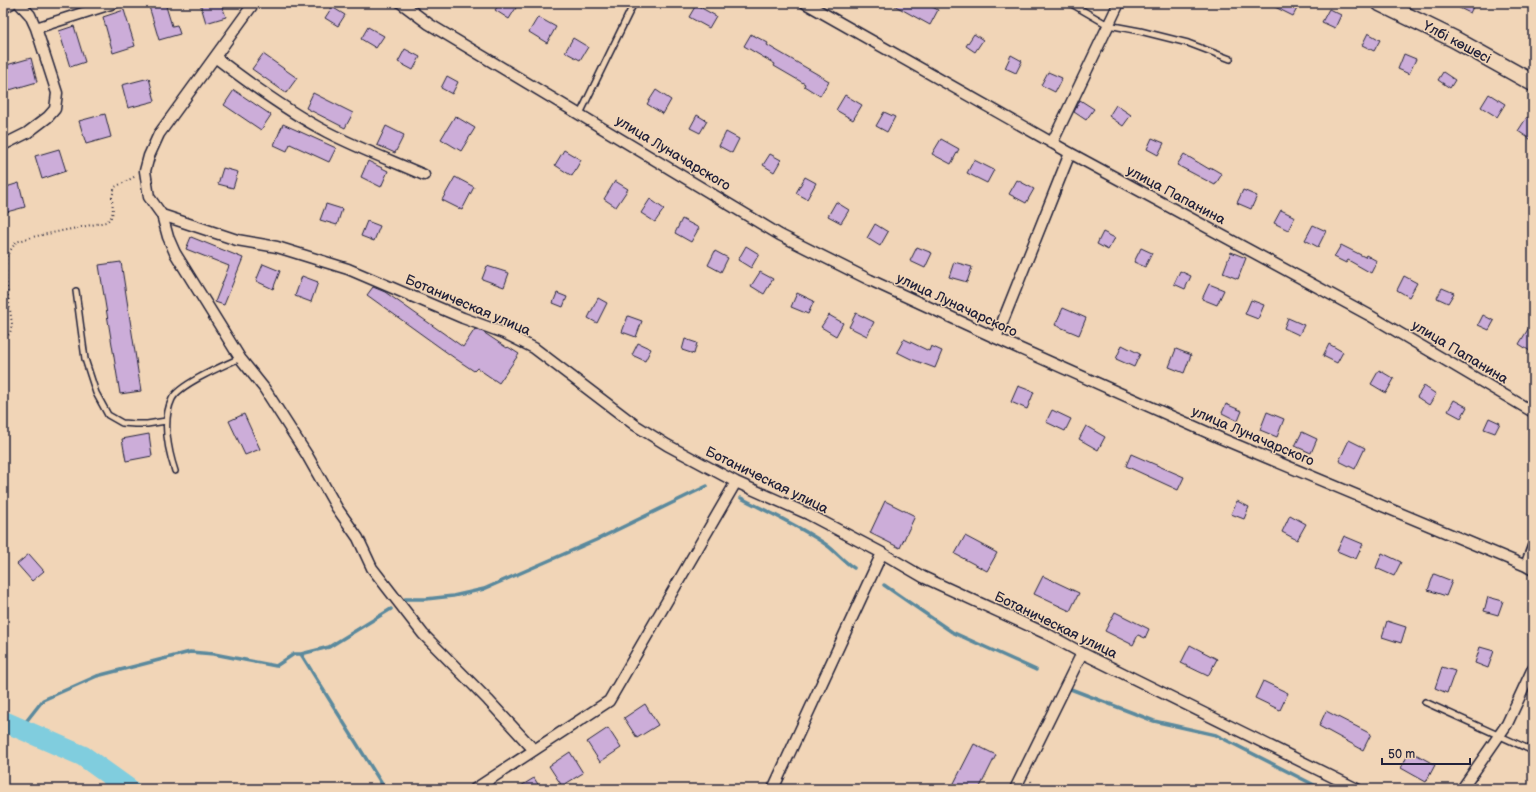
<svg xmlns="http://www.w3.org/2000/svg" width="1536" height="792" font-family="'Balsamiq Sans',sans-serif">
<rect width="100%" height="100%" fill="#f1d5b7"/>
<filter id="ink" filterUnits="userSpaceOnUse"><feTurbulence type="fractalNoise" baseFrequency=".025" numOctaves="2"/><feDisplacementMap in="SourceGraphic" scale="8" xChannelSelector="R" yChannelSelector="G"/><feConvolveMatrix kernelMatrix="1 2 1 2 8 2 1 2 1" color-interpolation-filters="sRGB"/></filter>
<g filter="url(#ink)">
<g fill="none" stroke-linecap="round" stroke-linejoin="round">
<path stroke="#5a899d" stroke-width="3.5" d="M741,498C770,513 802,527 828,546C837,553 844,562 854,568
M884,585L952,632L1036,670
M405,599H426L453,596L484,589L596,540L707,486
M301,654L385,789
M1068,688L1154,721L1216,735L1322,789
M21,728L43,700L97,676L190,652L214,654L276,666L294,654H301L329,647L391,609"/>
<path stroke="#80cdde" stroke-width="21" d="M3,721L83,756L129,789"/>
</g>
<path fill="#ccadd9" stroke="#22223b" d="M148,3H165L172,26L177,25L180,34L159,40Z
M200,3H221L226,17L206,23Z
M500,3H519L509,19L495,10Z
M890,3H925L938,10L930,25Z
M1267,3H1300L1293,16Z
M1449,3H1475L1470,13Z
M696,5L716,16L709,28L689,17Z
M332,7L345,15L338,26L325,18Z
M1329,9L1341,15L1335,28L1322,22Z
M124,10L135,46L113,53L103,17Z
M538,17L556,27L547,43L529,32Z
M74,26L85,62L70,67L59,31Z
M368,27L384,36L376,48L361,39Z
M1368,33L1380,40L1374,51L1362,45Z
M751,34L768,43L767,45L829,81L820,96L804,86L805,84L774,66L775,64L744,46Z
M974,34L983,40L975,52L966,46Z
M573,38L588,47L580,60L565,52Z
M405,49L420,57L413,70L398,62Z
M263,54L297,78L286,93L252,69Z
M1404,54L1416,59L1409,74L1398,69Z
M1011,55L1022,61L1016,73L1005,68Z
M31,58L37,82L6,91L3,80V66Z
M1048,72L1062,78L1055,92L1041,85Z
M1443,72L1455,80L1450,88L1438,80Z
M447,76L458,82L452,94L441,88Z
M149,78L155,101L128,108L122,85Z
M234,90L271,115L261,130L224,105Z
M656,90L671,100L663,114L647,104Z
M313,93L353,113L345,128L306,108Z
M1489,94L1505,104L1497,117L1481,107Z
M845,95L862,105L853,120L836,110Z
M1080,100L1094,109L1086,120L1074,112Z
M1116,105L1131,115L1123,126L1109,116Z
M884,112L895,117L887,132L876,126Z
M105,114L111,137L86,144L79,121Z
M697,115L707,121L700,133L690,128Z
M455,116L475,128L461,151L441,139Z
M1527,117L1533,121V141L1518,131Z
M283,124L336,148L329,162L290,144L287,151L274,145Z
M386,126L404,135L395,153L377,145Z
M726,132L739,139L732,153L719,146Z
M1152,138L1164,143L1158,155L1147,149Z
M941,139L959,149L951,164L932,154Z
M59,149L66,171L42,179L35,156Z
M564,150L581,160L572,176L555,165Z
M770,154L781,160L774,172L763,165Z
M1184,154L1209,169L1210,167L1222,174L1215,185L1177,165Z
M974,160L994,170L987,183L967,173Z
M368,161L388,171L381,187L361,177Z
M223,168L238,172L233,188L218,184Z
M455,177L474,187L462,210L442,200Z
M805,177L816,183L807,199L796,193Z
M1017,180L1034,189L1026,203L1009,194Z
M615,181L628,189L616,207L604,199Z
M19,183L25,207L3,213V188Z
M1243,190L1257,196L1251,209L1237,203Z
M650,199L664,209L655,222L641,213Z
M836,202L849,210L841,223L828,216Z
M326,204L342,209L337,225L320,220Z
M1281,210L1295,217L1288,230L1274,223Z
M682,219L699,228L691,242L675,233Z
M367,221L380,226L374,241L361,236Z
M875,224L888,232L880,246L867,238Z
M1313,225L1326,231L1318,247L1305,240Z
M1103,232L1115,238L1108,250L1097,244Z
M191,237L243,258L224,305L215,302L229,266L186,249Z
M1341,245L1365,257L1366,255L1377,261L1371,273L1348,260L1346,263L1334,257Z
M746,246L759,254L751,268L738,260Z
M917,247L932,253L925,268L910,261Z
M1141,248L1152,253L1145,267L1134,262Z
M715,251L728,258L721,272L708,265Z
M1231,252L1246,258L1238,279L1223,273Z
M121,262L141,391L120,394L99,265Z
M954,262L972,267L967,282L949,277Z
M263,264L280,271L273,289L256,281Z
M487,266L509,273L504,287L482,279Z
M1180,271L1191,276L1185,289L1174,284Z
M760,272L773,279L764,294L751,286Z
M302,276L318,282L311,302L295,296Z
M1404,276L1417,283L1409,297L1397,290Z
M1209,284L1224,290L1217,305L1202,299Z
M373,287L385,292L463,347L475,329L483,332L507,348L508,347L519,354L499,383L477,368L474,371L456,359L367,295Z
M1442,288L1454,293L1448,303L1437,298Z
M557,293L567,297L563,307L553,303Z
M797,293L814,301L808,314L791,307Z
M598,298L607,303L597,323L588,318Z
M1251,300L1264,305L1258,319L1245,314Z
M1063,308L1086,318L1079,335L1055,325Z
M856,313L874,322L867,336L849,327Z
M829,315L843,323L836,336L821,327Z
M1483,315L1494,321L1489,330L1478,325Z
M628,316L642,321L636,337L622,332Z
M1288,318L1304,325L1299,335L1284,328Z
M1533,321V353L1519,344Z
M685,339L697,343L694,354L682,350Z
M904,339L929,351L931,346L942,351L935,368L911,359L897,352Z
M638,343L651,349L645,361L632,355Z
M1329,344L1343,352L1337,363L1323,356Z
M1122,345L1140,354L1134,367L1116,359Z
M1176,349L1191,355L1184,373L1169,367Z
M1379,370L1394,379L1386,393L1371,384Z
M1018,386L1034,392L1027,409L1011,402Z
M1424,386L1436,394L1429,405L1417,397Z
M1454,400L1467,407L1461,418L1448,411Z
M1226,404L1242,411L1238,421L1222,413Z
M1052,410L1071,419L1065,431L1046,422Z
M1267,412L1284,419L1277,437L1260,430Z
M244,414L260,449L245,455L229,421Z
M1489,418L1500,423L1495,433L1484,429Z
M1086,426L1105,437L1098,450L1079,439Z
M1302,432L1317,439L1311,453L1295,446Z
M149,434L152,456L126,461L122,439Z
M1349,440L1365,448L1355,469L1339,461Z
M1131,454L1184,477L1178,490L1126,466Z
M885,501L915,516L900,548L870,533Z
M1237,501L1249,507L1244,519L1231,514Z
M1290,515L1306,524L1297,540L1282,532Z
M965,536L997,553L987,571L955,554Z
M1344,536L1363,544L1356,559L1337,551Z
M1382,553L1401,562L1394,576L1376,568Z
M29,554L44,571L32,581L17,564Z
M1434,574L1452,581L1446,596L1428,590Z
M1043,576L1079,593L1070,611L1034,594Z
M1488,597L1503,601L1498,615L1484,611Z
M1115,612L1149,629L1145,638L1138,635L1133,645L1105,631Z
M1387,621L1406,627L1401,643L1382,637Z
M1190,645L1217,659L1208,676L1181,663Z
M1480,647L1494,651L1488,668L1475,663Z
M1442,667L1455,671L1447,693L1435,688Z
M1263,681L1288,693L1280,710L1255,698Z
M645,704L658,725L637,738L624,718Z
M1326,711L1371,734L1363,750L1319,726Z
M608,728L621,748L600,762L587,742Z
M974,744L996,755L979,789H951Z
M1410,751L1435,765L1426,782L1401,768Z
M570,752L583,773L562,786L549,766Z
M534,778L541,789H516Z"/>
<g fill="none" stroke-linecap="round" stroke-linejoin="round">
<g stroke="#22223b" stroke-width="8">
<path id="lane" d="M1070,3L1108,25L1140,31L1188,43L1230,59
M3,11L17,3
M580,114L634,3
M76,291L85,359L96,393L108,415L122,423L135,424H147L166,421
M175,471C168,450 162,420 172,399C179,384 225,365 240,358
M1425,702L1533,751"/>
</g>
<g stroke="#22223b" stroke-width="13">
<path id="street" d="M254,3L159,134L149,156L145,171L149,197L162,215L168,237L175,253L240,358L264,388L307,455L337,508L358,538L372,568L423,634L488,700L534,750
M401,3L429,24L780,235L870,280L996,338L1220,438L1526,566L1533,570
M805,3L1070,153L1369,315L1533,412
M36,28L114,3
M215,57C250,84 287,111 327,132C358,148 392,161 424,175
M1052,143L1119,3
M3,145L27,133L48,117L55,109L57,93L36,28L30,15L19,3
M162,215L237,240L277,247L348,269L463,318L504,333L534,348L635,425L667,445L736,482L808,514L882,553L923,577L1047,634L1082,653L1357,789
M996,338L1070,153
M1526,566L1533,546
M475,789L609,701L736,482
M773,789L882,553
M1015,789L1082,653
M1462,789L1507,724L1533,668"/>
</g>
<g stroke="#22223b" stroke-width="19">
<path id="primary" d="M1380,3L1454,39L1533,83"/>
</g>
<path stroke="#22223b" stroke-width="2" stroke-dasharray="1 3" stroke-linecap="butt" d="M3,341L10,333L12,324L6,281V257L16,242L32,237L106,222C116,216 112,206 112,197C113,193 114,190 115,187L136,176
M1031,781L1034,789"/>
<use href="#lane" stroke="#f1d5b7" stroke-width="5"/>
<use href="#street" stroke="#f1d5b7" stroke-width="10"/>
<use href="#primary" stroke="#f1d5b7" stroke-width="16"/>
</g>
</g>
<g text-anchor="middle" dominant-baseline="central" stroke-width="3" stroke-linejoin="round" paint-order="stroke">
<g font-size="14" fill="#22223b" stroke="#f1d5b7">
<text transform="translate(1457 42) rotate(28)">Үлбі көшесі</text>
<text transform="translate(673 153) rotate(31)">улица Луначарского</text>
<text transform="translate(1176 195) rotate(28)">улица Папанина</text>
<text transform="translate(468 305) rotate(23)">Ботаническая улица</text>
<text transform="translate(957 305) rotate(25)">улица Луначарского</text>
<text transform="translate(1460 352) rotate(31)">улица Папанина</text>
<text transform="translate(1253 436) rotate(23)">улица Луначарского</text>
<text transform="translate(767 480) rotate(26)">Ботаническая улица</text>
<text transform="translate(1056 625) rotate(26)">Ботаническая улица</text>
</g>
</g>
<rect width="1536" height="792" fill="none" stroke="#f1d5b7" stroke-width="16"/>
<rect x="8" y="8" width="1520" height="776" fill="none" stroke="#22223b" stroke-width="1.5" filter="url(#ink)"/>
<path d="M1382 758v6h88v-6" fill="none" stroke="#22223b" stroke-width="2"/>
<text x="1388" y="758" font-size="12" fill="#22223b" stroke="#f1d5b7" stroke-width="3" paint-order="stroke">50 m</text>
</svg>
